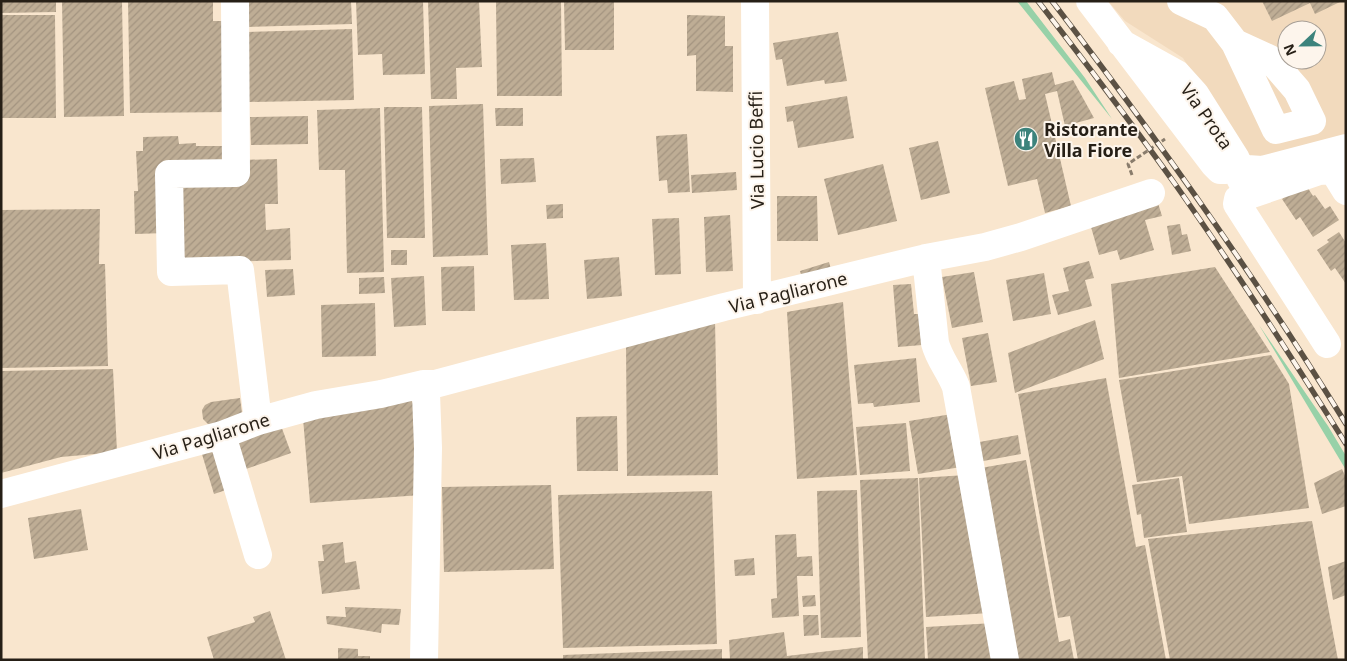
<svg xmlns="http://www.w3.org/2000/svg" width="1347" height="661" font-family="'Noto Sans',sans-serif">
<defs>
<pattern id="building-hatch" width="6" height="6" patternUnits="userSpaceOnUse" patternTransform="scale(1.25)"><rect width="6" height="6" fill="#bead95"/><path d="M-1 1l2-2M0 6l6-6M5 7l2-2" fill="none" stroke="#a39480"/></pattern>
</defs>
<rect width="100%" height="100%" fill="#f9e6ce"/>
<path fill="#f2dabd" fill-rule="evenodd" d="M1108,1H1346V154L1256,176L1183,58L1125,21ZM1287,30H1317V60H1287Z"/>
<path fill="#97d1a8" d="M1017,1H1026L1085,78L1112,119Z
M1259,325L1328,426L1346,456V470Z"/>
<path fill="url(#building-hatch)" d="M1,1H56V12L1,13Z
M62,1H122L124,116L64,117Z
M128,1H213V21H230L231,112L130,113Z
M244,1H351L352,24L244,27Z
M356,1H423L425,74L383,75L382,54L358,55Z
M428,1H479L482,67L456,68L457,99H431Z
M496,1H561L562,96H497Z
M564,1H614V50H565Z
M1262,1H1342L1315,14L1310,3L1272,21Z
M1,15H55L56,118H1Z
M687,15L725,16V46H733V92L696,91V55L687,56Z
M352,29L354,100L248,102L245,32Z
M838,32L847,81L825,84L824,80L787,86L782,59L776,60L773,43Z
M1052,72L1055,85L1073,80L1094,118L1065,126L1057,91L1045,94L1071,206L1045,213L1037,179L1008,186L985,88L1014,81L1019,100L1026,99L1022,79Z
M847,96L854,138L798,148L793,121L787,122L785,107Z
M483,104L488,255L433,257L429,106Z
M384,107H422L425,238H387Z
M380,108L384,272L347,273L345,170H319L317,110Z
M495,108H523V126H496Z
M308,116V144L251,145L250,117Z
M687,134L690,192L668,193L667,180L659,181L656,136Z
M178,136L179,144L196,143V146H228V162L163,164L166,233L135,234L134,191H138L136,151H143V137Z
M938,141L950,193L921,200L909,148Z
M534,158L536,182L501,184L500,159Z
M277,159L278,204H265L266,230L290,228L291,260L179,263L177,181L241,160Z
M883,164L897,221L838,235L824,179Z
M736,172L737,190L692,193L691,175Z
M1304,182L1313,196L1315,195L1325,209L1330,206L1339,220L1313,237L1300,217L1296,220L1282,199Z
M777,196H817L818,241H777Z
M1157,200L1162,216L1145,220L1154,250L1120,260L1117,250L1099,255L1089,220Z
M563,204V218L547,219L546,205Z
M100,209L99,264H105L108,366L1,368V210Z
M730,215L733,271L706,272L704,217Z
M679,218L681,274L655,275L652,219Z
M1180,224L1182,235L1187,234L1191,251L1172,255L1167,226Z
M1339,232L1346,243V284L1335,268L1331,271L1317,250L1329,242L1327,240Z
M546,243L549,299L514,300L511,245Z
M391,250H407V265H391Z
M619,257L622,296L587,299L584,260Z
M1089,261L1094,278L1085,280L1092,306L1058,315L1052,295L1069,291L1063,268Z
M829,262L832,273L803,281L800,271Z
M474,266L475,311H442L441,267Z
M1215,267L1270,352L1119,378L1111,284Z
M293,269L295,295L267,297L265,270Z
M974,272L983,322L952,328L942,277Z
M1044,273L1051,314L1013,321L1006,280Z
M424,276L426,325L394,327L391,278Z
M384,277L385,293L359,294V278Z
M911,284L914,314H919L922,345L898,347L893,285Z
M843,302L857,475L797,479L787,312Z
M375,303L376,356L322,357L321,305Z
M715,320L718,475L627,476L626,342Z
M1095,320L1104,359L1015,393L1008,353Z
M988,333L997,382L971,386L962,338Z
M1271,355L1289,384L1309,508L1189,524L1182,476L1137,482L1119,380Z
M916,358L920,402L874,407L873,403L858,404L854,365Z
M113,369L117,452L61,457L1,473V371Z
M1106,378L1136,547L1145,545L1166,660H1078L1070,616L1058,618L1018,394Z
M240,398L243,421L214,426L208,424L203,419L202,410L205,405L211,402Z
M411,400L416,408L421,495L310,503L303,418Z
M952,414L961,467L918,474L909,421Z
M617,416L618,471H577L576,417Z
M280,423L291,453L246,469L236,439Z
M906,423L910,471L860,475L856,427Z
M1018,435L1021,454L978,462L974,443Z
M219,445L232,488L214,494L201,451Z
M1026,460L1059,642L1070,639L1074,660H1009L975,469Z
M1342,469L1346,478V506L1322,514L1314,483Z
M966,475L990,613L926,617L919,478Z
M918,478L925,660H868L860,480Z
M1179,478L1187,532L1144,538L1141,514L1137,515L1132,485Z
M551,485L554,569L444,572L442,487Z
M857,490L861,637L821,638L817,491Z
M712,491L717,644L563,648L558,495Z
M81,509L88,550L34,559L28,518Z
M1312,521L1338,660H1170L1148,539Z
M796,534L797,557L812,556L813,576H797L799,616L772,618L771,599L777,598L775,535Z
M343,542L345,563L356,561L360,589L322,594L318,561H324L322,545Z
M754,558L755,575L735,576L734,560Z
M1346,561V595L1333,600L1328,567Z
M815,595L816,606L803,607L802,596Z
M345,607L401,609L399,625L382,624L381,633L327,624L326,616L346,617Z
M270,611L286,660H214L207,637L255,622L253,617Z
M803,615H818L819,635L804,636Z
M994,623L1000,660H928L926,627Z
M784,632L787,656L863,647V660H730L729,640Z
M338,648L358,649V656H370V660H338Z
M722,649V660H563V655Z"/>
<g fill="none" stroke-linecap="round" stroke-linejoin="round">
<path stroke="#897c6c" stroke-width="3" stroke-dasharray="5 2.5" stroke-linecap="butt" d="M1132,175L1128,164L1165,139"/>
<path stroke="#fff" stroke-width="28" d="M235,1L236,173L169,174L171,272L240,270L258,421
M755,1L757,300
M1090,1L1214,164L1220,170H1226L1234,165L1236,159L1195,94L1177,74L1121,43
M1181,1L1215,17L1235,43L1276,130L1312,121L1297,90L1270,59L1235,43
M1234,165L1247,169L1262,170L1346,148
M1240,178L1249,195L1319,171L1333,170L1346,191
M1249,195L1238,199L1237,204L1327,344
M926,258L935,343C939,359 950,371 956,387L1005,660
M423,384L426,393L428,448L424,660
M222,435L258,555
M1,494L222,435L258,421L316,405L381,394L423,384H435L724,307L926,258L985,247L1021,237L1151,193"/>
<g stroke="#5b5144" stroke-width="5.5">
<path id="rail" d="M1038,1C1085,62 1131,122 1175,184C1235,269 1291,356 1346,444
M1052,1C1157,138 1256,277 1346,424"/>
</g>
<use href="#rail" stroke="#fdf5ec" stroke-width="4" stroke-dasharray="11" stroke-linecap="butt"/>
</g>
<defs>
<g id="restaurant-disc" transform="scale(1.25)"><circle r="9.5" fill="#3c837c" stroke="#fdf5ec"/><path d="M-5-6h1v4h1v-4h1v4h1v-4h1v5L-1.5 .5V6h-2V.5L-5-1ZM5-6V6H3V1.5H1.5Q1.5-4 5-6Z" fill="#fff"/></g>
</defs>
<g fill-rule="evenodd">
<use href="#restaurant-disc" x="1026" y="139"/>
</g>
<g text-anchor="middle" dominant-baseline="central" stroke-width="4" stroke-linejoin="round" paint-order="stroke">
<g font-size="18" fill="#261f16" stroke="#fdf5ec">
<text transform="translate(1207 116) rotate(55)">Via Prota</text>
<text transform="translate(756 150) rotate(-91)">Via Lucio Beffi</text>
<text transform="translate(788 292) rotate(-14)">Via Pagliarone</text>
<text transform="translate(211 436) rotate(-17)">Via Pagliarone</text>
</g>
<g font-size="18" font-weight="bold" fill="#261f16" stroke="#fdf5ec" text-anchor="start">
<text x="1044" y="129">Ristorante<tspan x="1044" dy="21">Villa Fiore</tspan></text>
</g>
</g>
<rect width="1347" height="661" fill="none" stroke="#261f16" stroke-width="5"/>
<g transform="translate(1302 45) rotate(248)"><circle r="24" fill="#fdf5ec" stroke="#a79f96"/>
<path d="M0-4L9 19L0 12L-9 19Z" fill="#3c837c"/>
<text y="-8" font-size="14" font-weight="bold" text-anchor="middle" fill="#261f16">N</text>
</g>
</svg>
